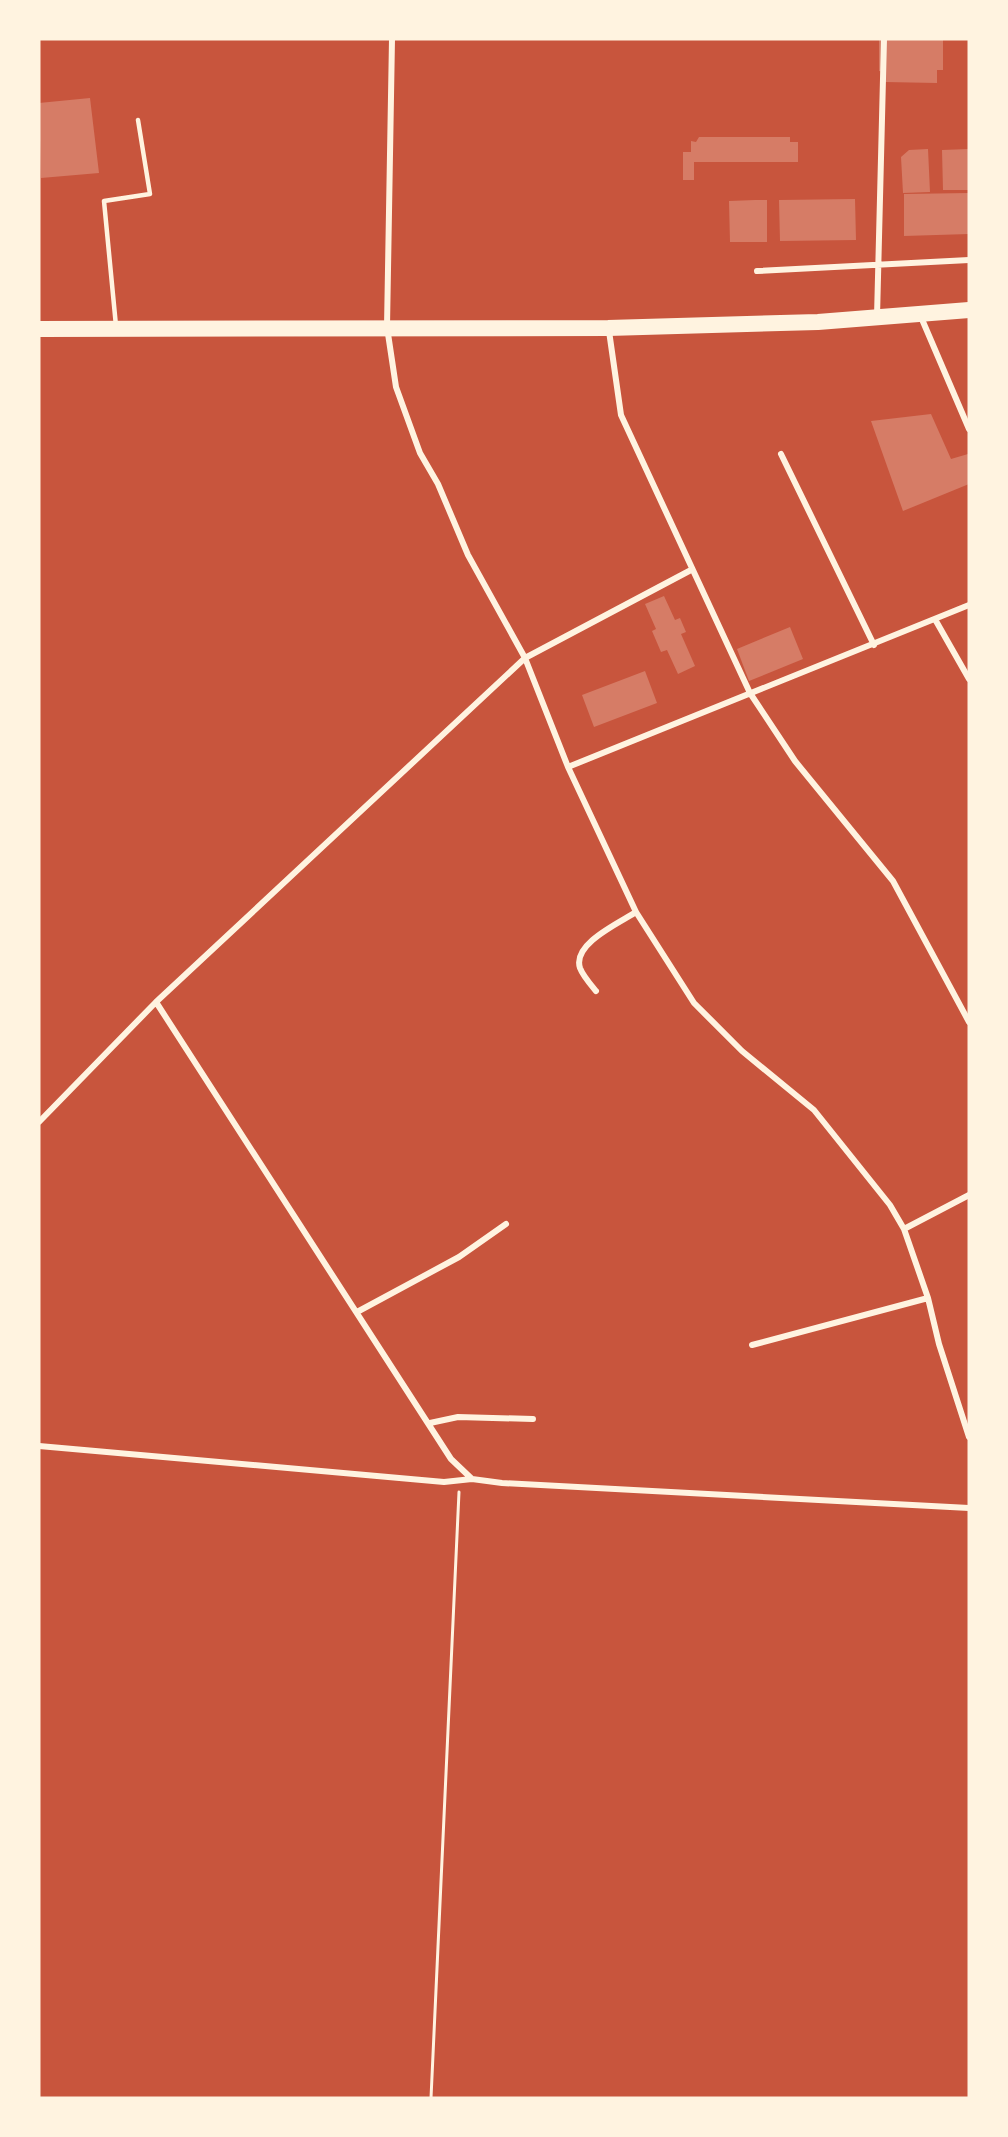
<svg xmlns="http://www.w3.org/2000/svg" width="1008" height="2137" font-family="'Exo 2',sans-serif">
<rect width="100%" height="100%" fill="#c8553d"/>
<path fill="#d67c66" d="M879,39H943V70H937V83L885,82V72L879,71Z
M90,98L99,173L41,178L39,103Z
M699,137H790V142H798V162H694V180H683V152H691V141L696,142Z
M928,149L930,192L903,193L901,157L909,150Z
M969,149V190H943L942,150Z
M969,193V234L904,236V194Z
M855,199L856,240L780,241L779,200Z
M755,200H767V242H730L729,201Z
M931,414L951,459L968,454L969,484L903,511L871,421Z
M664,596L675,620L680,618L686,632L681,634L695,666L678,674L667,650L661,652L652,631L656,629L645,604Z
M790,627L803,659L749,681L737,649Z
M645,671L657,703L594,727L582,695Z"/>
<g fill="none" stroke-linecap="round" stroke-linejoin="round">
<path stroke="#fff3e0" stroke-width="3" d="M431,2098L459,1492"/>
<path stroke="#fff3e0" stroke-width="4.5" d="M116,326L104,201L150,194L138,120"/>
<path stroke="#fff3e0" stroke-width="6" d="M392,39L387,327L396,387L420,453L438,484L468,555L525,658L568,767L636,912L694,1003L742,1051L814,1110L890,1205L904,1229L928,1298L939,1344L969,1437
M757,271L969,260
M877,317L884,39
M921,317L969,429
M609,331L621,415L750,693L795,761L893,881L969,1022
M781,454L874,645
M936,621L969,679
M568,767L969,605
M596,991C591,985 583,976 580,968C572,944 619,923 636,912
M156,1002L451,1459L472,1479
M39,1122L156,1002L525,658L691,570
M904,1229L969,1195
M357,1312L459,1257L506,1224
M752,1345L928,1298
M430,1423L458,1417L533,1419
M39,1446L444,1482L472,1479L502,1483L969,1508"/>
<path stroke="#fff3e0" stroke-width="16" d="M39,329L608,328L818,322L969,310"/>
</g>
<rect width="1008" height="2137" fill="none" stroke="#fff3e0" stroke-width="81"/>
</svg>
